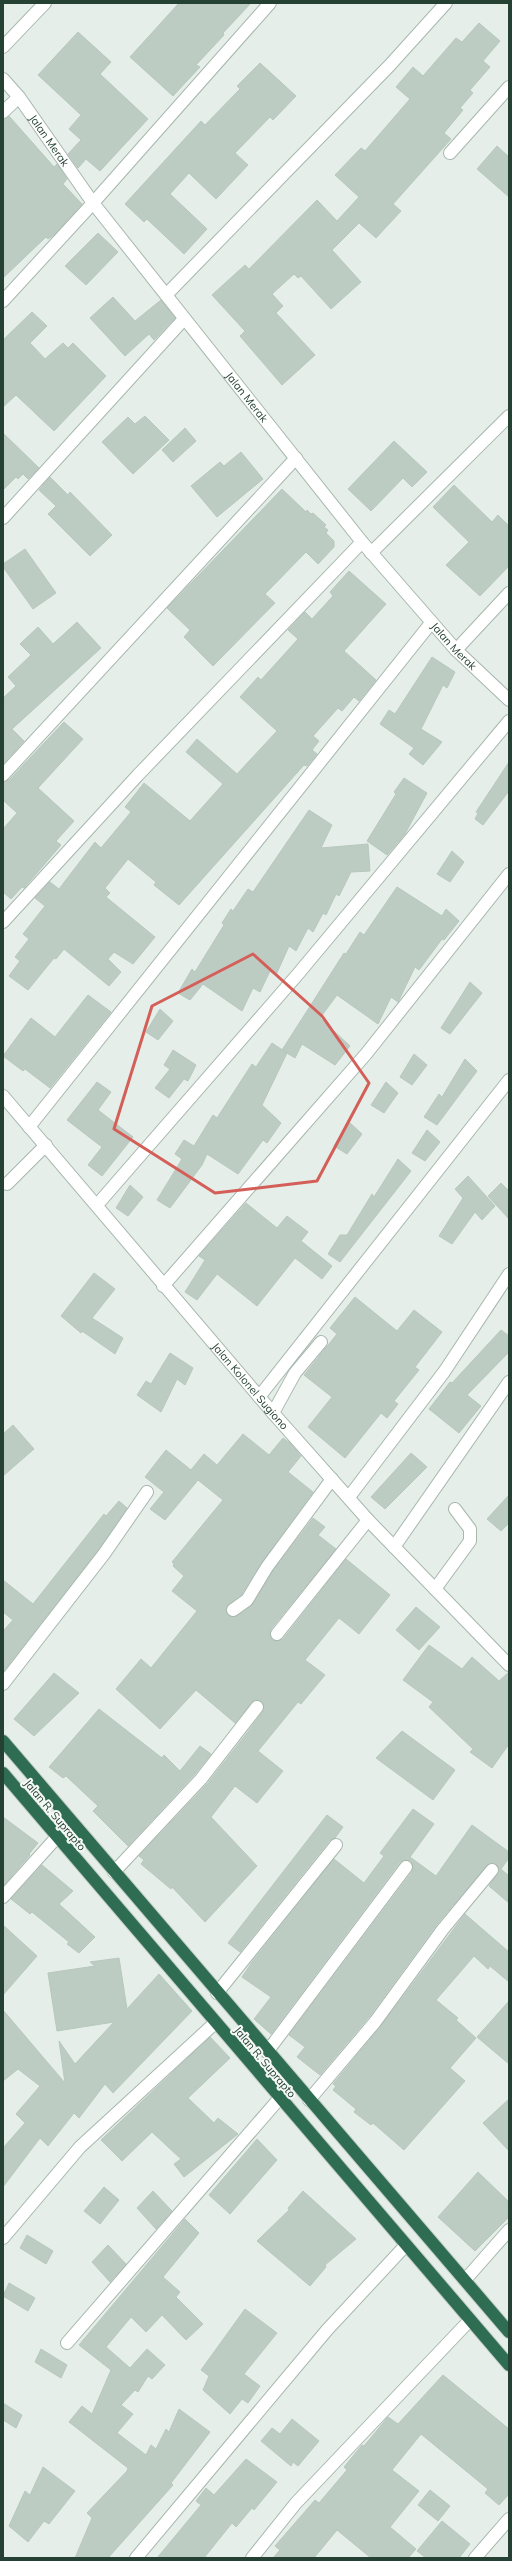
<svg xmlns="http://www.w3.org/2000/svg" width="512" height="2561" font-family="Mulish,sans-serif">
<rect width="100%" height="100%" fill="#e5eee8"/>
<path fill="#bdccc3" stroke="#b7c8be" d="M179,3H251L223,33L224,35L196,65L200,67L173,96L130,57Z
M479,23L500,41L483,61L490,67L470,90L473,93L460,108L463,110L444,133L451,139L393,204L401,211L376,238L359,223L332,250L361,282L331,309L301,276L298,278L294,274L272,294L283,306L276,313L315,355L282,385L240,336L245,331L212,295L245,265L249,269L317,200L337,221L359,197L335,175L361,148L365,151L410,99L396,87L413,67L423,76L456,38L462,42Z
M78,32L111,62L100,74L148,119L100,171L86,159L78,168L68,154L81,140L69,129L81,115L38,75Z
M260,63L296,96L273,120L270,117L235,153L248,165L216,199L189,173L170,194L207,229L184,254L147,219L144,222L125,204L201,121L205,125L240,89L237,86Z
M9,116L54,167L57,164L67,179L63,184L82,204L54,235L48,239L46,237L3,278V119Z
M497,146L509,157V197L477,169Z
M98,233L118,252L86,285L65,266Z
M113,297L135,321L161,300L175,318L154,340L149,334L125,356L90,318Z
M32,312L47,326L30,343L45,359L63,343L68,348L73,343L106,376L54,431L16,395L3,407V340Z
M145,416L169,440L133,474L102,442L128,417L135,424Z
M185,428L196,441L173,462L162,450Z
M3,433L39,468L28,479L23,474L18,479L16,477L3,490Z
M394,441L427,472L412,487L403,478L371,511L348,489Z
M241,452L263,479L217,517L191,486L220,462L224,466Z
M50,477L68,495L70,492L112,535L90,556L48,514L56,506L39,490Z
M454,485L492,522L498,515L509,526V566L480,596L446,565L469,542L433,507Z
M282,489L306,512L307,510L311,514L313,513L326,525L324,527L328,530L326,533L334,541V547L318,564L306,552L265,594L275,603L213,666L184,637L190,630L167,608Z
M25,549L56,593L33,609L3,567V564Z
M349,571L386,604L344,651L376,680L359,701L354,697L342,711L338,708L313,736L319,741L312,750L317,754L307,766L304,765L179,905L154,885L156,882L128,859L105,888L110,893L106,897L155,937L133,964L114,952L108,959L121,972L109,986L64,949L56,959L54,958L28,990L9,976L20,961L15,957L29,939L23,934L45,906L35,898L50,882L59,889L95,842L101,848L131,812L125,807L144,783L190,821L223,784L186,752L197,739L237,774L277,731L240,697L258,677L261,680L298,639L288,630L305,612L312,619L333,596L330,592Z
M77,622L101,648L12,729L24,741L3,764V698L16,686L8,677L31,655L20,644L38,627L53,644Z
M432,657L455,672L447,688L443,685L421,729L442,742L423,765L409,754L414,748L380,724L389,710L395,714Z
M64,722L83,739L38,788L74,821L56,841L61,845L24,888L22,887L11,899L3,892V829L17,813L3,800V782L9,780Z
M509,762V791L483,825L475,819L478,813L476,812Z
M404,778L427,793L405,834L387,855L367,841L396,794L394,792Z
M309,810L332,825L321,848L368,844L370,871L351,872L339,896L336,894L326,915L323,913L313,932L308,928L296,951L289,946L276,975L270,971L260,992L253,988L242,1011L203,984L190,1000L178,993L192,969L195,972L224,925L222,923L231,909L233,911L248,889L253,892Z
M452,851L464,862L450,882L437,874Z
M397,887L442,916L446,909L459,921L444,940L442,939L419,970L415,967L398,1002L391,997L378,1024L337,995L320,1018L350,1046L335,1065L302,1044L295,1058L282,1050L344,953L346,954L360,932L364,935Z
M470,982L482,993L450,1034L441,1028Z
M88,995L111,1012L50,1088L25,1069L23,1071L3,1056L31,1018L55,1037Z
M160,1009L173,1021L158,1040L146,1032Z
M272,1043L287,1053L262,1105L281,1123L267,1143L263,1140L238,1174L207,1154L202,1165L170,1208L157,1200L182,1159L175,1154L184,1140L194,1146L213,1115L217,1118L252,1064L256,1067Z
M173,1050L196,1065L188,1081L184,1079L169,1098L155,1088L170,1069L164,1065Z
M414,1054L427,1065L412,1085L400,1077Z
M465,1059L477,1071L437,1125L424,1117L439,1094L442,1097Z
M97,1082L111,1092L98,1110L133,1137L102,1176L88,1165L102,1147L67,1120Z
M386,1082L398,1093L384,1113L371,1105Z
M349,1122L362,1134L347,1154L334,1146Z
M427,1130L440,1142L425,1161L412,1153Z
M398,1159L411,1171L340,1262L328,1254L340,1235H347L372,1194L374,1197Z
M468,1176L495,1206L482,1220L475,1212L452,1244L439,1236L463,1198L455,1189Z
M501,1183L509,1191V1219L488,1196Z
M130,1185L143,1197L128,1216L116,1208Z
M246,1203L277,1228L287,1216L308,1232L301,1241L332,1266L322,1279L295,1258L257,1306L217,1274L197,1300L185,1292L205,1260L199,1256Z
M94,1273L115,1289L92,1318L123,1338L115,1354L82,1331L81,1333L61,1316Z
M355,1297L397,1331L414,1310L442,1332L415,1367L419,1370L394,1401L398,1404L387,1418L381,1413L345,1458L308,1427L332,1397L304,1375L337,1334L330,1328Z
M501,1330L509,1336V1352L467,1395L481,1406L459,1433L429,1409L450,1382L452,1383Z
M170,1353L193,1368L185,1385L177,1379L161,1412L137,1395L146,1381L151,1384Z
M13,1425L34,1449L3,1476V1434Z
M243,1434L269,1455L283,1438L290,1443L301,1456L288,1472L313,1492L261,1563L241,1595L226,1607L227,1615L237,1616L253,1604L273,1571L313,1518L325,1527L318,1535L336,1549L271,1629L270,1633L272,1640L276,1641L283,1639L346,1559L390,1595L359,1634L339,1618L305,1660L325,1675L301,1704L298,1702L258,1751L283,1771L257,1803L235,1786L211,1817L257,1866L205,1922L172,1887L171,1889L141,1864L144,1860L139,1856L207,1784L247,1733L263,1711L264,1705L258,1700H254L235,1723L196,1690L160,1729L116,1689L141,1659L151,1668L197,1611L172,1591L184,1576L173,1566L174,1564L172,1562L223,1500L198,1480L165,1520L150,1509L164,1492L145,1477L166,1450L191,1470L204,1454L217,1465Z
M411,1453L427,1467L385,1509L371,1497Z
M509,1495V1523L501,1531L487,1519Z
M119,1501L127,1508L98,1550L3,1672V1631L13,1620L3,1612V1580L33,1604L104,1514L106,1516Z
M416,1607L440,1627L419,1650L396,1630Z
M429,1645L462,1669L472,1657L499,1681L509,1672V1744L492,1768L470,1752L473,1749L429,1707L433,1702L403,1680Z
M54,1673L79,1693L34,1736L14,1719Z
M99,1709L162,1758L164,1755L180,1771L200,1746L211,1754L195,1774L128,1846L93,1811L98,1806L66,1776L63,1778L49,1767Z
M402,1731L455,1770L433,1800L376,1758Z
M413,1809L434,1824L410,1857L436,1876L472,1825L509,1852V1858L501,1869L509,1876V1903L489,1886L499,1871L496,1864L489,1863L437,1924L369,2017L320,2075L297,2057L305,2047L289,2035L412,1872L413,1868L411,1861L407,1860L400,1862L271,2034L254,2019L271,1997L242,1977L252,1962L334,1859L364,1883L384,1856L380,1853Z
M327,1815L343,1827L335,1838L330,1840L240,1952L228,1943Z
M3,1817L38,1843L29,1854L30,1855L3,1886Z
M42,1865L73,1891L59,1904L95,1937L79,1953L67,1944L69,1942L32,1912L30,1914L11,1899Z
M465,1914L509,1952V1982L490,1966L488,1969L474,1956L436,2000L458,2018L456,2020L476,2038L450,2068L465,2081L404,2150L373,2123L371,2125L354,2112L356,2109L333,2090L336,2086L333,2084L381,2026Z
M3,1925L37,1956L3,1995Z
M119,1958L127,2009L159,1974L192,2011L113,2093L105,2084L79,2118L74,2113L48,2146L40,2138L3,2187V2148L25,2123L16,2114L40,2086L18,2069L3,2081V2010L65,2083L59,2041L75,2064L114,2022L57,2031L48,1973L95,1966L90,1962Z
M509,2001V2064L477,2037Z
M210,2037L230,2058L188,2098L214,2123L218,2118L238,2134L184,2177L174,2164L181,2159L152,2132L122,2161L101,2140Z
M509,2099V2151L483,2123Z
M257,2139L277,2160L230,2214L209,2195Z
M478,2172L509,2202V2217L475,2251L438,2217Z
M104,2187L119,2200L100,2224L84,2211Z
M153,2191L172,2211L156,2229L137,2208Z
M303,2191L356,2239L325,2265L326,2267L310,2286L257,2241L289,2210L288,2208Z
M185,2219L199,2233L163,2277L180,2292L176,2297L203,2324L186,2340L162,2315L146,2332L131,2317L106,2347L130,2368L147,2349L165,2365L152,2379L148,2376L138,2392L135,2390L121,2405L133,2414L117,2433L146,2455L151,2445L156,2449L166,2429L169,2432L179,2409L210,2432L171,2483L173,2485L108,2558H75L92,2518L87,2513L127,2471L128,2468L69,2422L82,2406L92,2414L111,2370L79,2345Z
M27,2235L53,2251L46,2264L20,2248Z
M108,2245L126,2264L110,2282L92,2262Z
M9,2283L35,2298L28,2311L3,2296Z
M245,2309L277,2333L244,2374L260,2386L248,2403L242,2399L230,2414L203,2390L209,2376L201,2370Z
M41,2349L67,2365L61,2378L35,2362Z
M443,2375L509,2429V2494L499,2505L485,2493L488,2489L421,2434L392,2470L419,2491L390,2527L416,2549L408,2558H371L337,2530L314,2558H273L280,2550L275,2546L315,2500L319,2503L347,2470L344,2467L362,2445L364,2446L388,2417L398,2424Z
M3,2403L22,2415L16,2428L3,2420Z
M292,2419L319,2441L298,2466L293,2462L291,2466L261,2441L272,2428L280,2434Z
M246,2459L277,2482L254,2510L252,2508L236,2527L232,2523L204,2558H157L201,2505L196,2501L206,2488L214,2495Z
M43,2467L75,2491L49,2524L44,2521L28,2542L9,2526L25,2491L30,2495Z
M430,2490L450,2506L438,2521L418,2505Z
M442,2521L470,2544L459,2558H426L417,2551Z"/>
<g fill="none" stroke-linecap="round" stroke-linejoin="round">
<g stroke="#a7b7ae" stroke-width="14">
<g id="minor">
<path d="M3,47L45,3"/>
<path id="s1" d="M3,79L19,97L93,203L362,542L456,650L509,700"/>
<path d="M3,112L19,97"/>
<path d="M450,153L509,87"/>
<path d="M166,295L390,65L446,3"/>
<path d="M3,301L93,203L270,3"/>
<path d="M3,518L184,319"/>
<path d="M371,553L509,416"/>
<path d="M456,650L509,593"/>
<path d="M3,775L296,458"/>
<path d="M3,922L138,775L362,542"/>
<path id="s2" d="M3,1096L273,1413L368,1520L509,1665"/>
<path d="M29,1127L431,623"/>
<path d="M7,1184L46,1145"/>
<path d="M97,1205L298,974L509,721"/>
<path d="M163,1286L366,1054L509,874"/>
<path d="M259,1397L509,1080"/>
<path d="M273,1413L295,1373L321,1342"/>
<path d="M349,1497L444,1372L509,1274"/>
<path d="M394,1547L509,1382"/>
<path d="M435,1589L470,1541V1529L455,1509"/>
<path d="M233,1610L247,1600L267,1567L332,1479"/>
<path d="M277,1634L368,1520"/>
<path d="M3,1684L104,1554L147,1492"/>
<path d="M114,1872L201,1779L257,1707"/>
<path d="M3,1897L57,1837"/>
<path d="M217,1993L336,1845"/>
<path d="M267,2052L406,1867"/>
<path d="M309,2100L375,2022L443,1929L492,1870"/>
<path d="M3,2238L80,2147L215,2023"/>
<path d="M465,2280L509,2230"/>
<path d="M67,2343L279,2099"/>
<path d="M136,2558L327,2330L406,2245"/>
<path d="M252,2558L296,2503L470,2320"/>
<path d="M475,2558L509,2519"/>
</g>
</g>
<g stroke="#c2cac6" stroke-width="14">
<path id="highway" d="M3,1741L509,2332
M3,1773L509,2365"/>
</g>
<use href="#minor" stroke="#fff" stroke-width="12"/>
<use href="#highway" stroke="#2f6d53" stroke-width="12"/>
</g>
<path fill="none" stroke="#d45f58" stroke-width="3" stroke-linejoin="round" d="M253,954L322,1016L369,1083L317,1181L215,1193L114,1129L152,1006Z"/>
<g text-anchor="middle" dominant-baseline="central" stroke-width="4" stroke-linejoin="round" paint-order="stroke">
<g font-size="11" fill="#244133" stroke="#f6faf7">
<text stroke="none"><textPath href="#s1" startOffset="77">Jalan Merak</textPath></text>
<text stroke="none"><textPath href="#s1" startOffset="401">Jalan Merak</textPath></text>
<text stroke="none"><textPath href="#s1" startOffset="725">Jalan Merak</textPath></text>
<text stroke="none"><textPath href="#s2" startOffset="381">Jalan Kolonel Sugiono</textPath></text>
<text transform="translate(55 1815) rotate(50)">Jalan R. Suprapto</text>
<text transform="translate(265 2062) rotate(50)">Jalan R. Suprapto</text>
</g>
</g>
<rect width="512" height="2561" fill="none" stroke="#244133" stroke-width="8"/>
</svg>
